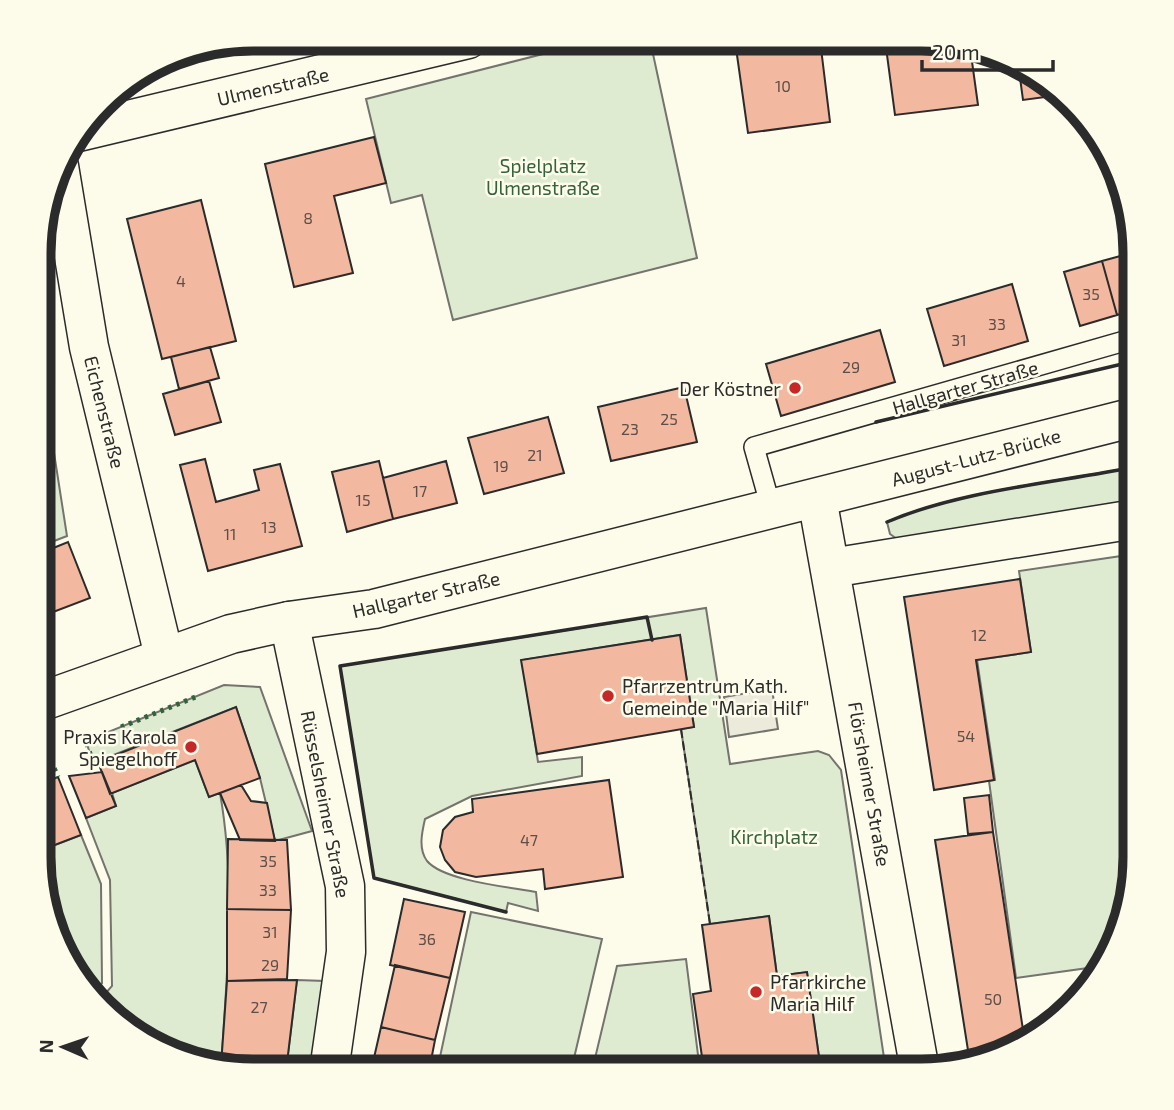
<svg xmlns="http://www.w3.org/2000/svg" width="1174" height="1110" font-family="'Exo 2',sans-serif">
<rect width="100%" height="100%" fill="#fdfbea"/>
<path fill="#deebd1" stroke="#74746e" stroke-width="2" d="M602,39L650,40L697,258L453,320L422,195L391,203L366,99Z
M42,376L67,536L41,546Z
M1135,467V504L897,539L890,534L887,522C956,492 1059,481 1135,467Z
M1135,554V871L1113,953L1102,966L1016,978L989,781L995,780L977,660L1031,652L1019,571Z
M706,608L730,764L818,751L829,755L841,770L886,1071H821L807,972L777,976L769,916L710,924L681,729L694,727L680,635L522,660L538,762L582,757V776L472,796L425,819C422,832 418,849 427,861C444,881 509,887 536,892L538,911L508,903L506,912L374,878L340,666Z
M224,685L260,687L312,831L275,841L260,778L236,707L93,763L86,741Z
M195,760L209,797L220,793C236,883 227,976 221,1066L157,1049L99,1001L112,986L110,880L86,818L116,806L112,793Z
M81,835L101,884L102,983L91,995L83,988C57,941 39,907 39,851Z
M471,912L602,939L571,1071H437Z
M686,959L700,1071H592L617,966Z
M297,980L325,981L314,1071H286Z"/>
<path fill="#eceadb" stroke="#74746e" stroke-width="2" d="M772,689L778,729L729,737L724,697Z"/>
<path fill="#f2b8a0" stroke="#2b2b2b" stroke-width="2" d="M796,40H820L830,122L748,133L736,48Z
M885,40H949L970,47L978,105L895,115Z
M206,46L208,55L158,65L183,50Z
M1018,63L1028,67L1060,95L1023,100Z
M374,137L386,183L334,196L353,273L294,287L265,164Z
M201,200L236,341L162,359L127,219Z
M1135,252V310L1117,315L1102,261Z
M1102,261L1117,315L1080,326L1064,272Z
M1012,284L1028,341L944,366L927,309Z
M880,330L895,382L781,416L766,364Z
M210,347L219,378L179,389L171,357Z
M209,381L221,422L175,435L163,394Z
M684,387L697,442L611,461L598,407Z
M548,417L564,473L484,494L468,438Z
M205,459L216,502L259,490L254,470L280,464L302,546L208,571L180,465Z
M379,461L393,519L347,532L332,472Z
M446,461L457,503L393,519L383,478Z
M68,542L90,598L40,617L41,553Z
M1020,579L1031,652L976,660L994,780L934,790L904,597Z
M680,635L694,727L537,754L521,660Z
M236,707L260,778L209,797L195,760L110,794L98,762Z
M102,772L116,806L86,818L69,776Z
M58,777L81,835L39,851V784Z
M609,780L623,877L545,889L543,869L476,877L455,872L445,860L440,847L443,830L455,817L473,812L472,799Z
M241,785L251,801L267,803L275,841L240,840L220,793Z
M989,795L993,832L968,834L964,798Z
M993,832L1025,1043L1003,1055L970,1063L935,840Z
M228,839L287,840L291,910L227,909Z
M404,899L465,912L450,978L390,965Z
M227,909L291,910L287,979L227,981Z
M769,916L777,976L807,972L821,1071H704L693,994L711,991L702,925Z
M395,965L450,978L435,1040L381,1027Z
M297,980L286,1071H239L221,1066L227,981Z
M1082,991L1068,1007L1066,993Z
M381,1027L435,1040L429,1071H371Z"/>
<g fill="none" stroke-linecap="round" stroke-linejoin="round">
<g stroke="#2b2b2b" stroke-width="22">
<path id="lane" d="M772,511L754,447L1135,338"/>
</g>
<g stroke="#2b2b2b" stroke-width="41">
<path id="street" d="M78,132L468,39
M59,166L89,347L164,656
M817,498L920,1071
M831,568L1135,519
M289,621L345,886L346,952L329,1071"/>
</g>
<g stroke="#2b2b2b" stroke-width="41">
<path id="secondary" d="M40,702L231,634L289,621L374,609L1135,417"/>
</g>
<use href="#lane" stroke="#fdfbea" stroke-width="19"/>
<use href="#street" stroke="#fdfbea" stroke-width="38"/>
<use href="#secondary" stroke="#fdfbea" stroke-width="38"/>
<path stroke="#34623c" stroke-width="5" stroke-dasharray="3.5 5" stroke-linecap="butt" d="M121,727L198,696
M40,755L47,752L58,777
M93,763L86,741L109,732"/>
<path stroke="#2b2b2b" stroke-width="2" stroke-dasharray="9 3.5" stroke-linecap="butt" d="M681,729L710,924"/>
<path stroke="#2b2b2b" stroke-width="3.5" d="M876,422L1135,361
M887,522C962,490 1055,483 1135,467
M506,912L374,878L340,666L647,617L652,640"/>
</g>
<g fill="#c62828" stroke="#fdfbea" stroke-width="2.5">
<circle cx="795" cy="388" r="7"/>
<circle cx="608" cy="696" r="7"/>
<circle cx="191" cy="747" r="7"/>
<circle cx="756" cy="992" r="7"/>
</g>
<g text-anchor="middle" dominant-baseline="central" stroke-width="5" stroke-linejoin="round" paint-order="stroke">
<g font-size="16" fill="#5d4e48">
<text x="783" y="85">10</text>
<text x="308" y="217">8</text>
<text x="181" y="280">4</text>
<text x="1091" y="293">35</text>
<text x="997" y="323">33</text>
<text x="959" y="339">31</text>
<text x="851" y="366">29</text>
<text x="669" y="418">25</text>
<text x="630" y="428">23</text>
<text x="535" y="454">21</text>
<text x="501" y="465">19</text>
<text x="420" y="490">17</text>
<text x="363" y="499">15</text>
<text x="269" y="526">13</text>
<text x="230" y="533">11</text>
<text x="979" y="634">12</text>
<text x="966" y="735">54</text>
<text x="529" y="839">47</text>
<text x="268" y="860">35</text>
<text x="268" y="889">33</text>
<text x="270" y="931">31</text>
<text x="427" y="938">36</text>
<text x="270" y="964">29</text>
<text x="993" y="998">50</text>
<text x="259" y="1006">27</text>
</g>
<g font-size="19" fill="#2b2b2b" stroke="#fdfbea">
<text transform="translate(273 86) rotate(-13)">Ulmenstraße</text>
<text transform="translate(965 387) rotate(-16)">Hallgarter Straße</text>
<text transform="translate(105 412) rotate(76)">Eichenstraße</text>
<text transform="translate(976 457) rotate(-15)">August-Lutz-Brücke</text>
<text transform="translate(426 594) rotate(-13)">Hallgarter Straße</text>
<text transform="translate(870 784) rotate(80)">Flörsheimer Straße</text>
<text transform="translate(326 804) rotate(79)">Rüsselsheimer Straße</text>
</g>
<g font-size="19" fill="#34623c" stroke="#fdfbea">
<text x="543" y="165">Spielplatz<tspan x="543" dy="22">Ulmenstraße</tspan></text>
<text x="774" y="836">Kirchplatz</text>
</g>
<g font-size="19" fill="#2b2b2b" stroke="#fdfbea" text-anchor="end">
<text x="781" y="388">Der Köstner</text>
<text x="622" y="685" text-anchor="start">Pfarrzentrum Kath.<tspan x="622" dy="22">Gemeinde "Maria Hilf"</tspan></text>
<text x="177" y="736">Praxis Karola<tspan x="177" dy="22">Spiegelhoff</tspan></text>
<text x="770" y="981" text-anchor="start">Pfarrkirche<tspan x="770" dy="22">Maria Hilf</tspan></text>
</g>
</g>
<path d="M0 0H1174V1110H0ZM253 51H921A202 202 0 0 1 1123 253V857A202 202 0 0 1 921 1059H253A202 202 0 0 1 51 857V253A202 202 0 0 1 253 51Z" fill="#fdfbea" fill-rule="evenodd"/>
<path fill="none" stroke="#2b2b2b" stroke-width="9" d="M253 51H921A202 202 0 0 1 1123 253V857A202 202 0 0 1 921 1059H253A202 202 0 0 1 51 857V253A202 202 0 0 1 253 51Z"/>
<g transform="translate(63 1047) rotate(272)" stroke="#fdfbea" stroke-width="5" paint-order="stroke">
<path d="M0-5L12 26L0 18L-12 26Z" fill="#2b2b2b"/>
<text y="-10" font-size="19" font-weight="bold" text-anchor="middle" fill="#2b2b2b">N</text>
</g>
<path d="M922 60v10h131v-10" fill="none" stroke="#2b2b2b" stroke-width="3.5"/>
<text x="932" y="60" font-size="21" fill="#2b2b2b" stroke="#fdfbea" stroke-width="5" paint-order="stroke">20 m</text>
</svg>
